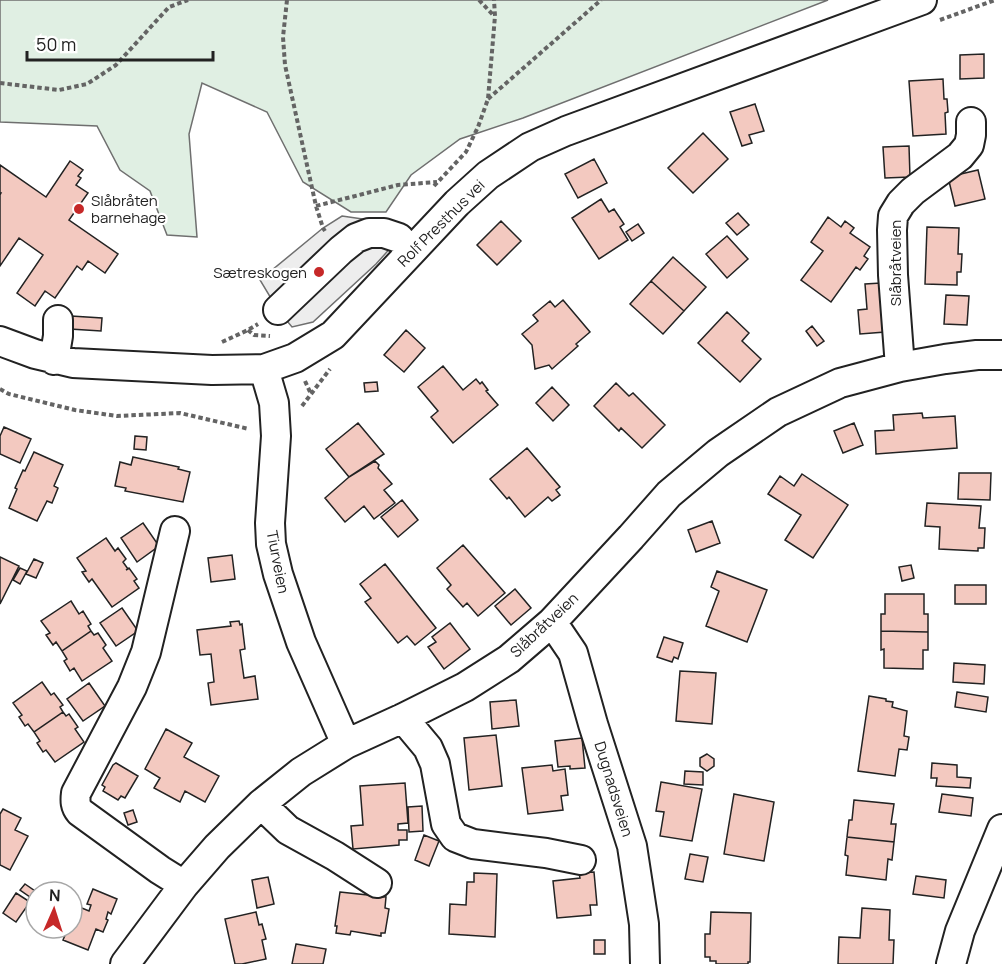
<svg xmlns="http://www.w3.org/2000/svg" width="1002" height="964" font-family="Manrope,sans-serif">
<rect width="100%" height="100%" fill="#fff"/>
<path fill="#e0efe3" stroke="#6f6f6f" stroke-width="1.5" d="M0,0H828L523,118L460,139L411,175L386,212H351L303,182L267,112L202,83L189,134L197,237L167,235L150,191L120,170L97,126L0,122Z"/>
<path fill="#ededed" stroke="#6f6f6f" stroke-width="1.5" d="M342,216L390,223L404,233L376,264L313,322L292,327L278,310L260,280L323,228Z"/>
<path fill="#f3c9c0" stroke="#222" stroke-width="1.5" d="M984,54V78L960,79V55Z
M943,79L944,99H947L948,112L945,113L946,134L913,136L909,81Z
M755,104L764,131L749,135L752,143L742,146L730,112Z
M703,133L728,159L693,193L668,168Z
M909,146L910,177L885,178L883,147Z
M594,159L607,183L578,198L565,174Z
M70,161L83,170L78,176L81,178L76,185L88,193L69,220L118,254L105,273L88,261L82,270L77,266L55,298L45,291L35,306L17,293L43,255L19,238L0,266V195L1,193H0V165L46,197Z
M978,170L985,199L955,206L948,177Z
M601,199L609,212L614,209L624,224L620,227L628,240L599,259L572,218Z
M738,213L749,225L737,235L726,223Z
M828,217L841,227L845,221L854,228L850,233L870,247L864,256L868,259L860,270L856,267L831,302L801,280L823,251L811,242Z
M501,221L521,241L497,265L477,245Z
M638,224L644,233L632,241L626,232Z
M927,227L959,228L958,254H962L961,272H957V285L925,284Z
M727,236L748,259L727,278L706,254Z
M673,257L706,287L684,311L651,281Z
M651,281L684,311L663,334L630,304Z
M881,283L885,332L860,334L858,310L867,309L865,284Z
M946,295L969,296L967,325L944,324Z
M563,300L590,332L576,344L578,346L552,369L549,365L535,369L532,345L522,334L538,321L533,315L550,301L555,307Z
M727,312L749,333L742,341L761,359L740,382L698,343Z
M71,316L102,318L101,331L70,329Z
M812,326L824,341L817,346L806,331Z
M406,330L425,348L404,372L384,355Z
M443,366L463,390L476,379L480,384L482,382L488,390L486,391L498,405L453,443L431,417L438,411L418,387Z
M377,382L378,391L365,392L364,383Z
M616,383L629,396L633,393L665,425L642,448L621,428L619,431L594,406Z
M552,387L569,405L553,421L536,403Z
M922,413L923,418L955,416L957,448L876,454L875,431L894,430L893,415Z
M358,423L384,454L349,477L326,449Z
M854,423L863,445L843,453L834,431Z
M4,427L31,439L20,463L0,454V436Z
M135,436L147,437L146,450L134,449Z
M527,448L560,487L556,490L560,495L552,501L548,497L525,517L509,497L507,499L490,479Z
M34,452L63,465L54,486L58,488L52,503L47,501L37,521L9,508L17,489L15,488L23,470L25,471Z
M133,457L179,467L178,469L190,472L183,502L125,491L126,488L115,486L120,462L131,465Z
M375,461L379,465L378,468L392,484L384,490L395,503L374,519L364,506L345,522L325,498L349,477Z
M959,473H991L990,500L958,499Z
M802,474L848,505L813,558L785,540L801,515L768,494L780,476L794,486Z
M402,500L418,520L398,537L381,517Z
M927,503L981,506L979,528H985L984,548H978V551L939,549L940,527L925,526Z
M712,521L720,543L696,552L688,530Z
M143,523L159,546L137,562L121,538Z
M106,538L115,551L118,548L126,559L123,562L128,569L126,570L129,568L137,579L134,581L139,588L112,607L92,579L89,582L82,572L86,571L77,558Z
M463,545L505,593L478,616L467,603L463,607L447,589L451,585L437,568Z
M232,555L235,579L211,582L208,558Z
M0,557L19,566L0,604Z
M34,559L43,563L36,578L26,574Z
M385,564L436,628L415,645L407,636L398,643L365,602L371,598L360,584Z
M911,565L914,578L902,581L899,567Z
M20,568L27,571L20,584L13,580Z
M717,571L767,590L747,642L706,626L719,591L711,587Z
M955,585H986V604H955Z
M515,589L531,608L511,625L495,606Z
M885,594H924V614H928V632L881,631V614H885Z
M71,601L79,614L83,611L91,624L88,626L91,631L62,651L56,642L53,645L46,635L50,633L41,621Z
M122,608L138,631L116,646L100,623Z
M239,621L240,625L242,624L245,649L240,650L244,678L255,676L258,699L211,705L208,683L214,682L211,654L200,655L197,630L231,626L230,622Z
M450,623L470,649L444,669L428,647L436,642L432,637Z
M91,631L94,635L98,633L106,645L103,648L112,661L82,681L74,668L70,671L64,661L67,659L62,651Z
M881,631L928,632V650H923V669L884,668V649L881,650Z
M664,637L683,643L678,659L674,657L672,662L657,657Z
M954,663L985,665L984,684L953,682Z
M680,671L716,673L712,724L676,721Z
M42,682L51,695L54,693L63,705L60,707L63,712L34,732L28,724L25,726L19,717L22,715L13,703Z
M89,683L105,706L83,721L67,699Z
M957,692L988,697L986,712L955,707Z
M869,696L886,699V701L893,702L892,707L907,711L904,736L909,737L907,750L899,749L895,776L858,771Z
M516,700L519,726L492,729L490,702Z
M63,712L66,716L69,714L78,727L75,729L84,742L55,762L46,750L43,752L37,743L40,741L34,732Z
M166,729L192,743L184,757L219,776L205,802L185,791L180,802L154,788L160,778L145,769Z
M496,735L502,786L469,790L464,738Z
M582,738L585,768L570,769V766L558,767L555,741Z
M707,754L714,759V766L707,771L700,766V758Z
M116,763L138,776L125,798L121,796L118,800L103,791L105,787L102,785L113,765Z
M932,763L957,765V777L971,778L970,788L936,786L937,778H931Z
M552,765L553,771L565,769L568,795L561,796L563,810L528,814L522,768Z
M685,771L703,772V785L684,784Z
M661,782L702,789L692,841L660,836L664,812L656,811Z
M405,783L408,823L398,824V830H407V840H399V845L353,849L351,826L363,825L360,786Z
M734,794L774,802L764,861L724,854Z
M942,794L973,798L971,816L939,812Z
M854,800L894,804L891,824H896L894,842L847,837L849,820H852Z
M422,806L423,831L409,832L408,807Z
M3,809L21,818L15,830L28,836L10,870L0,865V814Z
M133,810L137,822L128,825L124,813Z
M424,835L439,841L429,866L415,860Z
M847,837L894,842L892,860L888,859L886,880L846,875L848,856L845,855Z
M690,854L708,857L703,882L685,879Z
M594,872L597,905H590L591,915L557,918L553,881L580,878L579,873Z
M474,873L497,874L495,937L449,934L450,904L466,905L467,882H474Z
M916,876L946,880L944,898L913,894Z
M268,877L274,904L257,908L252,880Z
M25,884L35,891L30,897L20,890Z
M93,889L117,899L111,914L108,912L106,919L108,920L103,932L96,929L88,950L63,940L68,928H72V917L77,906L89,911L91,905L87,904Z
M340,892L386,897L385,908L389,909L385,933H381V936L351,931L350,935L336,933L337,926H335Z
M16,893L30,902L16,922L3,913Z
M862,908L890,910L889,940H894L893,964H838L839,937L860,938Z
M256,912L259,925L262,924L266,939L262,940L266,959L242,964H235L225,919Z
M711,912L751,913L750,962H748V964H716V961H710V957H705V934H710Z
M594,940H605V954H594Z
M296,944L326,949L323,964H292Z"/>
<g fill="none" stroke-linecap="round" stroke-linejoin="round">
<g stroke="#222" stroke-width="32">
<path id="minor" d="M278,310L341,250L356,238L369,233H384L399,238L411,252
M0,341L35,354L73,363L212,370L264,369L295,358L333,335L457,203L488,175L530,147L566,131L922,0
M54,360L58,336V320
M900,367L893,275L892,230L893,216L901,203L913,191L960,156L969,145L971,135V122
M264,369L274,403L276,436L270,523L271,544L278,574L301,642L346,744
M175,531L146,652L132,687L76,793C75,801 75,806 80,812L160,870L184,885
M552,622L573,653L593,724L632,846L644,924L645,964
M403,718L428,748L435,764L446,824L455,837L473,844L546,853L581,860
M261,804L288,830L335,856L377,883
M125,964L184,885L217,847L261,804L301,772L346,744L403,718L465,687L509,659L552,622L631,537L669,494L718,453L778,412L840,383L900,367L945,359L977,355H1002
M951,964L960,931L1002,829"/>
</g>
<path stroke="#646464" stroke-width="4" stroke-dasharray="4.5 3" stroke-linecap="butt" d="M287,0L283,37L285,65L316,206L323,228L325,231
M479,0L494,16
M940,20L995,0
M0,83L59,90L87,84L116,65L169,7L188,0
M488,99L601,0
M434,186L466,152L478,127L488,99L495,16L494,0
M316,206L398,185L437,182
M248,330L254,335L270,336
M222,342L248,330L258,324
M305,381L311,394
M0,389L9,394L75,410L117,416L180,413L249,429
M302,406L330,369"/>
<use href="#minor" stroke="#fff" stroke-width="28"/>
</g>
<g fill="#c62828" stroke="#fff" stroke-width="2">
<circle cx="79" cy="209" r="6"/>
<circle cx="319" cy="272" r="6"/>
</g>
<g text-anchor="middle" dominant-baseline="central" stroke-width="4.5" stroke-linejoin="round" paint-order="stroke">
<g font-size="15" fill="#222" stroke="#fff" text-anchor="start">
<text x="91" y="200">Slåbråten<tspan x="91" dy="17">barnehage</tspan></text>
<text x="307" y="272" text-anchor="end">Sætreskogen</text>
</g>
<g font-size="15" fill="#222" stroke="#fff">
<text transform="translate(441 223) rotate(-45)">Rolf Presthus vei</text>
<text transform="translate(895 263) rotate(-90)">Slåbråtveien</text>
<text transform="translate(278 562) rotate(79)">Tiurveien</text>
<text transform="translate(544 625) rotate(-43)">Slåbråtveien</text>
<text transform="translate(614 789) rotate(73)">Dugnadsveien</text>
</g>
</g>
<g transform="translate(54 910) rotate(3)"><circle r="28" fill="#ffffff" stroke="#a7a7a7" stroke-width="1.5"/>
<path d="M0-4.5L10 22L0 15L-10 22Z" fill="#c62828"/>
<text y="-9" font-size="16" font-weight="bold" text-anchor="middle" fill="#222222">N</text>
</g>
<path d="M27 51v9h186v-9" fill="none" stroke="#222222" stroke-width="3"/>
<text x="36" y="51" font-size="18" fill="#222222" stroke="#ffffff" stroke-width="4.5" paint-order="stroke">50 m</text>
</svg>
